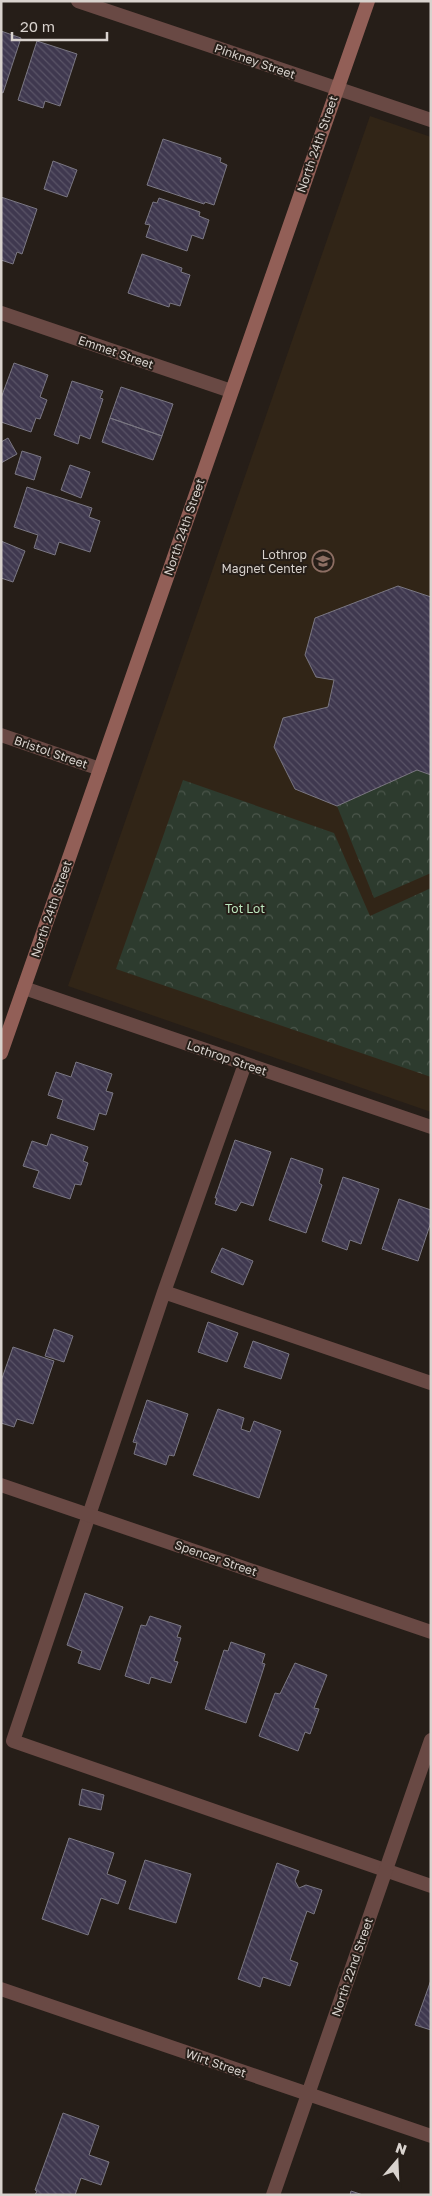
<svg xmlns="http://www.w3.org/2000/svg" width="432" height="2196" font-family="'Golos Text',sans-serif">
<defs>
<pattern id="park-crowns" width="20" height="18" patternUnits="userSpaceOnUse" patternTransform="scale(1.25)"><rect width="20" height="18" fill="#2d3b2e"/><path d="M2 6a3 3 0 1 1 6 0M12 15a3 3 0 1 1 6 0" fill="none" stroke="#4b564b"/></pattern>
<pattern id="building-back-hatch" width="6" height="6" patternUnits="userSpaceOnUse" patternTransform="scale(1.25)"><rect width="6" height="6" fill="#3f384f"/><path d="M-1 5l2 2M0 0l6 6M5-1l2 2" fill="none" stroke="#5a5467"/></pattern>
</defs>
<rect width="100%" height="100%" fill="#261e18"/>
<path fill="#312517" d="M370,116L431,137V1112L68,986Z"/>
<path fill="url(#park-crowns)" d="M417,770L431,775V873L374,898L337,806Z
M183,780L334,833L370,916L431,888V1077L116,969Z"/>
<path fill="url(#building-back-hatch)" stroke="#7a7782" d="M1,31L21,38L3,93L1,92Z
M37,41L77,54L60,106L45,101L43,108L18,100Z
M163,139L221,158L220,162L227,165L214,205L205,202L204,204L147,185Z
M53,161L77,170L67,197L44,189Z
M1,197L37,209L22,254L17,252L13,264L1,260Z
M159,198L200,212L199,216L209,220L203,239L192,235L187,251L146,237L150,225L145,224L153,202L157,203Z
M142,254L182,268L181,272L190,275L180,306L170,303L169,307L128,293Z
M14,363L48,375L40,397L47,400L40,419L36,418L31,432L1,422V398Z
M72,381L103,391L100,398L103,399L90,439L80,435L78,444L54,435Z
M121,387L173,404L162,436L110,418Z
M110,418L162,436L153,460L102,442Z
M8,438L17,454L1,463V442Z
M22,451L41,457L34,480L15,474Z
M70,465L90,472L81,498L61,490Z
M27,487L92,508L89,517L100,521L90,552L59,542L55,555L34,548L38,535L14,527Z
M1,541L25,551L13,582L1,578Z
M398,586L431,597V775L417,770L337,806L295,789L274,747L283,718L328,707L334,680L316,677L305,655L315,618Z
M76,1062L112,1074L106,1091L113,1093L106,1115L99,1113L94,1130L57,1118L63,1100L48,1095L56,1072L71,1077Z
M51,1134L88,1147L83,1161L88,1163L81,1185L75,1184L70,1199L33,1187L39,1171L23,1166L32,1141L47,1146Z
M235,1140L271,1152L253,1206L241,1202L236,1211L215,1204L217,1198H215Z
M291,1158L323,1169L319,1183L322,1185L306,1233L269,1220Z
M343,1177L379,1189L361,1244L350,1240L347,1250L322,1241Z
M399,1199L431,1210V1222L418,1261L382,1249Z
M222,1248L253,1261L243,1285L211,1272Z
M208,1322L238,1333L227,1362L198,1352Z
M54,1329L73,1336L64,1362L45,1356Z
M253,1341L289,1354L281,1379L244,1367Z
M13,1347L54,1361L33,1424L17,1419L14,1427L1,1423V1381Z
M147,1400L188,1414L174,1456L169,1455L166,1465L134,1454L137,1443L133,1442Z
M218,1409L244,1418L241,1429L250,1432L254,1421L281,1431L259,1498L193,1475Z
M85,1593L123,1607L100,1670L78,1663L82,1651L67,1645Z
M150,1616L181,1626L177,1637L181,1638L174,1661L178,1662L171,1683L151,1677L149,1684L125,1676L141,1625L146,1626Z
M231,1642L265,1654L262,1663L265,1664L246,1723L205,1709L224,1650L228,1651Z
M295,1663L327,1675L314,1708L319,1709L310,1734L305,1732L298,1751L259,1736L275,1693L280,1694Z
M82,1789L104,1795L101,1810L79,1805Z
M69,1838L114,1853L107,1874L126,1881L118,1904L101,1898L88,1935L42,1919Z
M145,1860L191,1874L176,1923L129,1909Z
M277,1863L299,1871L295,1881L299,1888L306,1885L322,1890L314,1914L307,1911L290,1960L298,1963L290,1986L263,1977L260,1987L238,1979Z
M431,1980V2030L415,2025Z
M63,2113L99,2126L89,2155L109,2162L101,2185L81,2178L75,2195H35L37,2191L35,2190Z
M351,2191L363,2195H350Z"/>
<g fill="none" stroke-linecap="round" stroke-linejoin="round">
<path stroke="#694944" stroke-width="14" d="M245,1064L164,1292L13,1741L431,1886
M164,1292L431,1383"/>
<path stroke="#694944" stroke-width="14" d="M78,1L431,120
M1,313L231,391
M24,988L431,1127
M1,1485L431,1632
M1,1989L431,2136
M273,2195L431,1740"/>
<path stroke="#694944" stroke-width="14" d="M1,735L100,769"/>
<path stroke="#925f57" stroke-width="14" d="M1,1053L368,1"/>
</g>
<defs>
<g id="school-ring" transform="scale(1.125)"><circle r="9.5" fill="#261e18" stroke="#8d6e63" stroke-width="1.5"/><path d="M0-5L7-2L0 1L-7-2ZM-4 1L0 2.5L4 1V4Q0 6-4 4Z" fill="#8d6e63"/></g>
</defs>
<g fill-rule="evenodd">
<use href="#school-ring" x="323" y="561"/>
</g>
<g text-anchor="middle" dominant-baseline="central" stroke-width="4" stroke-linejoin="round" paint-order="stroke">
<g font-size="12" fill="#d9d3ce" stroke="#261e18">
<text transform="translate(255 61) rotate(19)">Pinkney Street</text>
<text transform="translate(317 144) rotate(-71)">North 24th Street</text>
<text transform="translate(116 352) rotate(19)">Emmet Street</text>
<text transform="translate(184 527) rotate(-71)">North 24th Street</text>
<text transform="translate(51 752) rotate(19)">Bristol Street</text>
<text transform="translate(51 909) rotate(-71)">North 24th Street</text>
<text transform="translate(227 1058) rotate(19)">Lothrop Street</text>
<text transform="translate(216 1558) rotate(19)">Spencer Street</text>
<text transform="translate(352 1967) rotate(-71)">North 22nd Street</text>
<text transform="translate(216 2063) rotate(19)">Wirt Street</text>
</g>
<g font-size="12" fill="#d9d3ce" stroke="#261e18" text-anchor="end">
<text x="307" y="554">Lothrop<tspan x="307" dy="14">Magnet Center</tspan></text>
</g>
<g font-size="12" fill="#bde8bf" stroke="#261e18">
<text x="245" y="908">Tot Lot</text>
</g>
</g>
<rect width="432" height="2196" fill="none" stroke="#d9d3ce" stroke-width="5"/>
<g transform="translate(397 2161) rotate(19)" stroke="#261e18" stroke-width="4" paint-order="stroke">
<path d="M0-4L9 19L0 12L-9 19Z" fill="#d9d3ce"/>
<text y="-8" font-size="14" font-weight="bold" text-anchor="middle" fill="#d9d3ce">N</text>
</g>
<path d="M12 32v8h95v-8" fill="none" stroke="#d9d3ce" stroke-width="2.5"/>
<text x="20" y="32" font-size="15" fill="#d9d3ce" stroke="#261e18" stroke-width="4" paint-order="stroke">20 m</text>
</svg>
